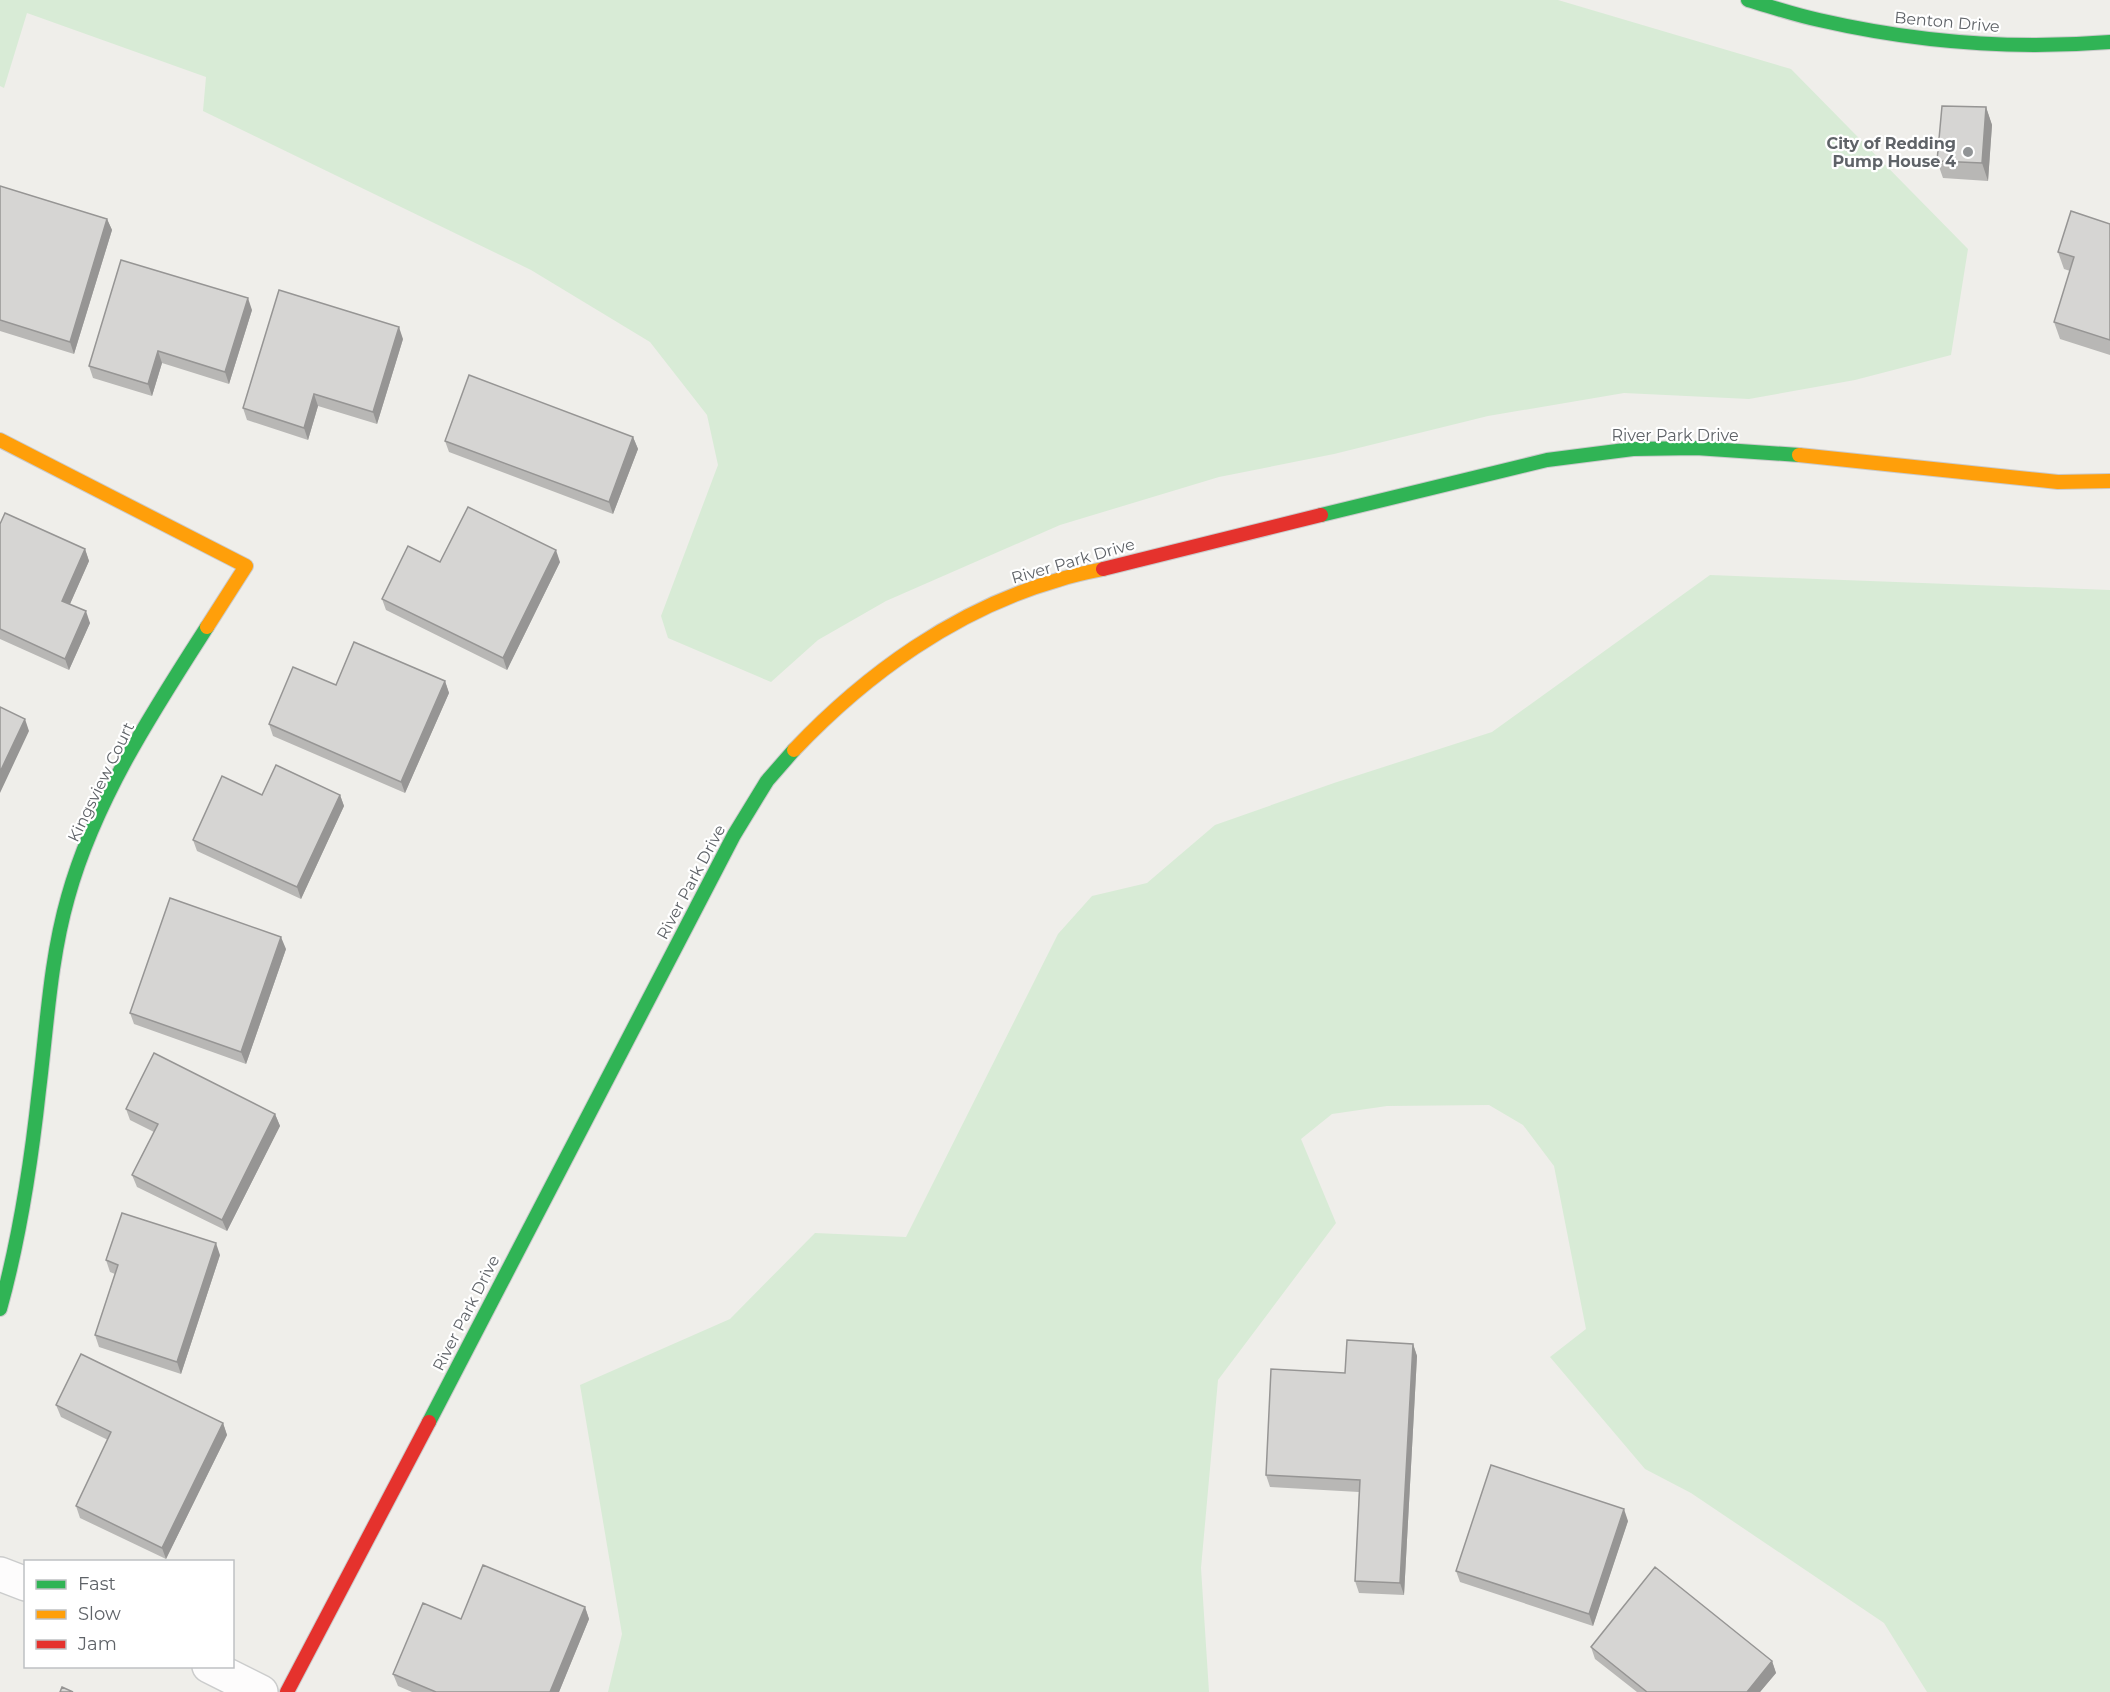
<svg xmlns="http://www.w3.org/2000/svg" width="2110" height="1692" font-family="Montserrat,sans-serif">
<rect width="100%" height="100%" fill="#efeeea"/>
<path fill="#d8ebd6" d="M0,0H1558L1791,69L1968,249L1951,355L1855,380L1749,399L1624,393L1488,416L1334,454L1219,477L1060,525L886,601L818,640L771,682L668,638L661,616L718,465L707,415L650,342L531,270L203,111L206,77L27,13L4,88L0,86Z
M1710,575L2110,590V1692H1927L1884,1623L1691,1493L1645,1469L1550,1357L1586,1329L1554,1166L1523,1125L1489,1105L1387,1106L1332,1114L1301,1139L1336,1223L1218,1380L1201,1568L1209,1692H608L622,1634L580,1385L730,1319L815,1233L906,1237L1058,934L1092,896L1147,883L1215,825L1334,783L1492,732Z"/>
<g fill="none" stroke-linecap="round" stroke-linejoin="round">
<g stroke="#cbcccc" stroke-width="36">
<path id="street" d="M0,1574L26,1584
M209,1666L261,1692"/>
</g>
<g stroke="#cacacb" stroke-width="16">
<path id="fast" d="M1748,0C1772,7 1795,15 1819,20C1915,42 2011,50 2110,42
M1321,515L1547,460L1633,449L1696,448L1799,455
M0,1309C20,1237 31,1164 39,1090C47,1026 50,960 68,897C95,800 153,711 207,627
M429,1422L734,835L767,781L794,750"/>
</g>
<g stroke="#cacacb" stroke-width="16">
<path id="slow" d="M0,440L246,566L207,627
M1799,455L2058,482L2110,481
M794,750C866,674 956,609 1058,580C1073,575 1088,572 1103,569"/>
</g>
<g stroke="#cacacb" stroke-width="16">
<path id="jam" d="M1103,569L1321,515
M287,1692L429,1422"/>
</g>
<use href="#street" stroke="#fdfcfc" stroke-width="33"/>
<use href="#fast" stroke="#30b455" stroke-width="14"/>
<use href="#slow" stroke="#ff9f0a" stroke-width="14"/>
<use href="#jam" stroke="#e5322d" stroke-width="14"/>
</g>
<path fill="#b8b7b5" d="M1986,107L1992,125L1988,181L1943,178L1937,161Z
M0,186L107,219L112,230L74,354L0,331Z
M2110,224V355L2060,339L2054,322L2070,271L2064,269L2058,252Z
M252,310L229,384L162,363L152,396L93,378L89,366Z
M403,339L377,424L318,406L308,440L247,420L243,408Z
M633,437L638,449L613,514L449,452L445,441Z
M0,524L85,549L89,561L70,604L90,623L69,670L0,639Z
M440,562H560L507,670L386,610L382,599Z
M445,681L449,693L405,793L273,736L269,724L336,685Z
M262,795H340L344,806L301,899L197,851L193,840Z
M286,949L246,1064L134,1024L130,1013Z
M126,1109L275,1114L280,1126L227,1231L137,1187L132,1175L154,1132L130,1120Z
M220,1255L181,1374L99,1347L95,1335L115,1274L110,1272L106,1260Z
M1413,1344L1417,1356L1404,1595L1359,1593L1355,1581L1359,1492L1270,1487L1266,1475Z
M56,1405L223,1423L227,1435L166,1559L80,1518L76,1506L108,1440L61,1417Z
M1628,1521L1593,1626L1460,1582L1456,1571Z
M585,1607L589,1619L559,1692H412L398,1686L393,1674Z
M1591,1647L1772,1661L1776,1673L1760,1692H1637L1595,1659Z"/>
<path fill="#969594" d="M1986,107L1992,125L1988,181L1982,163Z
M107,219L112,230L74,354L70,342Z
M248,298L252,310L229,384L225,372Z
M399,327L403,339L377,424L373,412Z
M158,351L162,363L152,396L148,384Z
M314,394L318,406L308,440L304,428Z
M633,437L638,449L613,514L609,502Z
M85,549L89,561L66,613L62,601Z
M556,550L560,562L507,670L503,658Z
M86,611L90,623L69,670L65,659Z
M445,681L449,693L405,793L401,782Z
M25,719L29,731L0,793V772Z
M340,795L344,806L301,899L297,887Z
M281,937L286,949L246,1064L241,1052Z
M275,1114L280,1126L227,1231L222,1220Z
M216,1243L220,1255L181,1374L177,1362Z
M1413,1344L1417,1356L1404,1595L1400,1583Z
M223,1423L227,1435L166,1559L162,1548Z
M1624,1509L1628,1521L1593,1626L1589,1614Z
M585,1607L589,1619L559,1692H550Z
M1772,1661L1776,1673L1760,1692H1747Z"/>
<path fill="#d6d5d3" stroke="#969594" stroke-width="1.5" d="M1942,106L1986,107L1982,163L1937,161Z
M0,186L107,219L70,342L0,320Z
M2071,211L2110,224V340L2054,322L2074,257L2058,252Z
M121,260L248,298L225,372L158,351L148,384L89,366Z
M279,290L399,327L373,412L314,394L304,428L243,408Z
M469,375L633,437L609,502L445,441Z
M468,507L556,550L503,658L382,599L408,546L440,562Z
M5,513L85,549L62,601L86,611L65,659L0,629V524Z
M354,642L445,681L401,782L269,724L293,667L336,685Z
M0,707L25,719L0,772Z
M276,765L340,795L297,887L193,840L222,776L262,795Z
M170,898L281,937L241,1052L130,1013Z
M154,1053L275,1114L222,1220L132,1175L158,1124L126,1109Z
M122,1213L216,1243L177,1362L95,1335L118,1265L106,1260Z
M1347,1340L1413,1344L1400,1583L1355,1581L1360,1480L1266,1475L1271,1369L1345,1373Z
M81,1354L223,1423L162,1548L76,1506L111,1432L56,1405Z
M1491,1465L1624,1509L1589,1614L1456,1571Z
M483,1565L585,1607L550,1692H436L393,1674L423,1603L461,1619Z
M1655,1567L1772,1661L1747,1692H1647L1591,1647Z
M62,1687L73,1692H60Z"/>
<circle fill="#919496" stroke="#fff" stroke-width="2" cx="1968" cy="152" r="6"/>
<g text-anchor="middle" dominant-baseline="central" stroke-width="4.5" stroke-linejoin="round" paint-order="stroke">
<g font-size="16" fill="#5f6368" stroke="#fff">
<text transform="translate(1947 22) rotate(5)">Benton Drive</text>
<text x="1675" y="435">River Park Drive</text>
<text transform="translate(1073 561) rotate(-16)">River Park Drive</text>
<text transform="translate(101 782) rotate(-64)">Kingsview Court</text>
<text transform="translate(691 882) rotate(-62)">River Park Drive</text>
<text transform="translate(466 1313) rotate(-63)">River Park Drive</text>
</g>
<g font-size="16" font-weight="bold" fill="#5f6368" stroke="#fff" text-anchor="end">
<text x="1956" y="143">City of Redding<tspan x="1956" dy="18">Pump House 4</tspan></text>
</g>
</g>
<rect x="24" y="1560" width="210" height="108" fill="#ffffff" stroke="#bfc1c3" stroke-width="1.5"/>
<rect x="36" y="1580" width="30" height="9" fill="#30b455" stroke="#bfc1c3" stroke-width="1.5"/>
<text x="78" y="1590" font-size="18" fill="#5f6368">Fast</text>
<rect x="36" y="1610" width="30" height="9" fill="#ff9f0a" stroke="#bfc1c3" stroke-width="1.5"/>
<text x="78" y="1620" font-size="18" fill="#5f6368">Slow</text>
<rect x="36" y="1640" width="30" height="9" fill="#e5322d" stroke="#bfc1c3" stroke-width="1.5"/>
<text x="78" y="1650" font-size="18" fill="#5f6368">Jam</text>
</svg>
